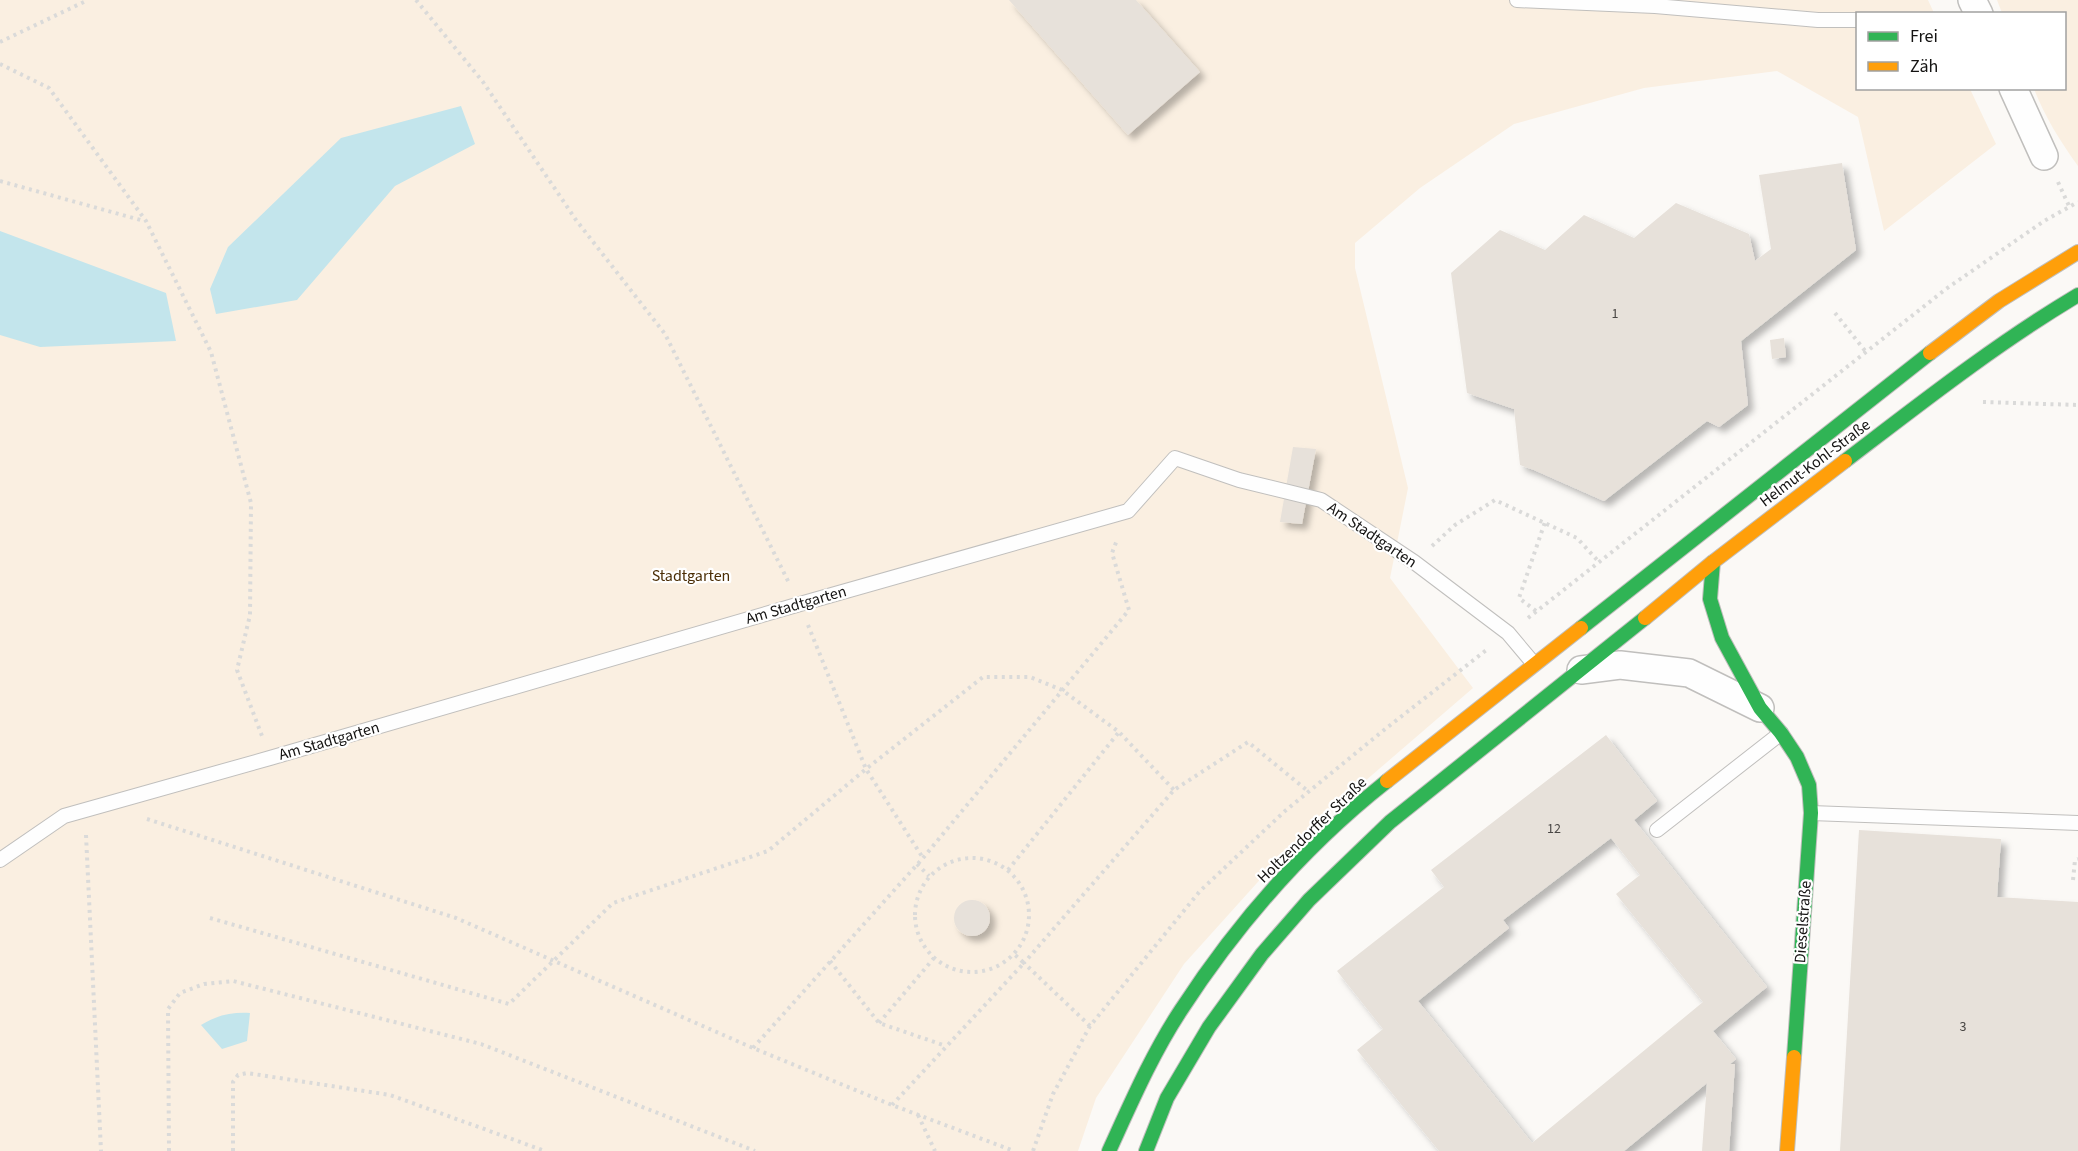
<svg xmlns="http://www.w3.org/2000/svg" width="2078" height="1151" font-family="'Source Sans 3',sans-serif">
<defs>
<filter id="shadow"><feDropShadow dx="5.5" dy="5.5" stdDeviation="3" flood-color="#0004"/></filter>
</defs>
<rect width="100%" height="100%" fill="#fbf9f6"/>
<path fill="#faefe1" d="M0,0H1928L1934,13L1858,14V88L1970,89L1996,144L1884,231L1858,117L1777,71L1644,88L1514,124L1420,188L1355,243V268L1408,488L1390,578L1473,688L1292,844L1184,964L1096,1098L1078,1151H0Z
M1997,0H2078V166C2060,141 2045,117 2034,89L2064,88V14L2002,13Z"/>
<path fill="#c3e5ec" d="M461,106L475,144L395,186L297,300L216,314L210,289L228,247L341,138Z
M0,231L166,293L176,341L40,347L0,335Z
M250,1013L247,1041L222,1049L201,1025C217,1015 232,1012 250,1013Z"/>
<path fill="#e7e1da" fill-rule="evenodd" filter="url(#shadow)" d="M1009,0H1136L1200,72L1128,135Z
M1842,163L1856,250L1741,341L1748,405L1719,427L1707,421L1604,501L1534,470L1520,465L1514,409L1467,393L1451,273L1500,230L1545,250L1584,215L1634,238L1676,203L1749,234L1755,261L1771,249L1759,175Z
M1784,338L1786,357L1772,359L1770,340Z
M1293,447L1316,449L1302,524L1280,522Z
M1606,735L1657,801L1634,820L1767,987L1713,1031L1736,1059L1730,1064H1735L1729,1151H1702L1707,1083L1624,1151H1439L1357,1050L1383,1029L1337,971L1444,887L1431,870ZM1611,838L1640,875L1616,894L1703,1002L1532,1143L1418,1001L1509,928L1503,920Z
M1859,830L2001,839L1997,897L2078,902V1151H1840Z
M954 918a18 18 0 1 1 36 0a18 18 0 1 1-36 0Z"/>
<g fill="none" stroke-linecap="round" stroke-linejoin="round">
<g stroke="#c0bfbd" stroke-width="16">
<path id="lane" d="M1517,0L1655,6L1818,20H1858
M1811,813L2078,823
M1657,830L1781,733
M0,860L64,816L270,758L800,604L1128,511L1175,458L1239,480L1321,500L1414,562L1508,633L1534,664"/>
</g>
<g stroke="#c0bfbd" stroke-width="30">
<path id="street" d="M1972,0L1979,14
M2013,88L2044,156
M1581,670L1620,665L1689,673L1760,708"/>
</g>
<g stroke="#c0bfbd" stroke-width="16">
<path id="fast" d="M1845,461C1921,403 1996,344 2078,295
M1713,562L1710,599L1722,638L1760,708L1781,733L1797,757L1809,785L1811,813L1794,1057
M1581,628L1930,353
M1109,1151C1131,1103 1152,1054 1181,1010C1237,924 1307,844 1387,781
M1146,1151L1167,1098L1209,1027L1262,954L1309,900L1390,822L1645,618"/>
</g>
<g stroke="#c0bfbd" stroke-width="16">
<path id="slow" d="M1930,353L1999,301L2078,252
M1645,618L1713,562L1845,461
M1387,781L1581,628
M1787,1151L1794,1057"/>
</g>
<path stroke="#dadad9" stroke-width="4" stroke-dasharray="3 4.5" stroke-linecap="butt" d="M416,0L483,82L576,220L665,334L789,583
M0,42L88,0
M0,64L49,88L146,221L211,352L251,503L250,615L237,670L262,736
M0,181L144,221
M2058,182L2069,206
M1835,313L1866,352
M1983,402L2078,405
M1432,546L1455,525L1495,500L1577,538L1599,562
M1536,611L1519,598L1545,522
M1528,618L1946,289L2044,221L2078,202
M808,625L866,769L923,858
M147,819L456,918L753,1048L892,1105L1014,1151
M86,835L101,1151
M915 915a57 57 0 1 1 114 0a57 57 0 1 1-114 0Z
M917,864L929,876
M1008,870L1119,732
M2073,880L2075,860L2078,859
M210,918L509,1004L613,903L768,851L866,769L983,677H1030L1062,690L1119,732L1174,790
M830,961L879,1023L946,1046
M879,1023L934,958
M1090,1026L1024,963L1174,790L1248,742L1309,792
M753,1048L923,858L1129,610L1112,553L1117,540
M892,1105L1024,963L1014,954
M918,1115L935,1151
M169,1151L168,1009L180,993L204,984L233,981L481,1044L755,1151
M233,1151V1082L238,1075L247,1073L390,1095L545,1151
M1033,1151L1053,1094L1090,1026L1200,891L1285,811L1384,730L1489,648"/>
<use href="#lane" stroke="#fefefe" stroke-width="14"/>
<use href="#street" stroke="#fefefe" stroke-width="27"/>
<use href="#fast" stroke="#30b455" stroke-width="14"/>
<use href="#slow" stroke="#ff9f0a" stroke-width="14"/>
</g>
<g text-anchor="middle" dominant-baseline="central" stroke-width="4.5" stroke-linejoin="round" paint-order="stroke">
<g font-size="14" fill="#494644">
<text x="1615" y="314">1</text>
<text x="1554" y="829">12</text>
<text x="1963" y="1027">3</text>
</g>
<g font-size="16" fill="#141312" stroke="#fff">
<text transform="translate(1815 463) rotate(-37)">Helmut-Kohl-Straße</text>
<text transform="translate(1372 535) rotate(34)">Am Stadtgarten</text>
<text transform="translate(796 605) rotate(-16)">Am Stadtgarten</text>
<text transform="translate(329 741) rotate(-16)">Am Stadtgarten</text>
<text transform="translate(1312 830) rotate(-44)">Holtzendorffer Straße</text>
<text transform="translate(1803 922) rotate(-86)">Dieselstraße</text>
</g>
<g font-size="16" fill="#4a2d05" stroke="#fff">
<text x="691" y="576">Stadtgarten</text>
</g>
</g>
<rect x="1856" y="12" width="210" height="78" fill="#ffffff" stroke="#a1a1a0" stroke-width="1.5"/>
<rect x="1868" y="32" width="30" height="9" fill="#30b455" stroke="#a1a1a0" stroke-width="1.5"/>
<text x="1910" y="42" font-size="18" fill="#141312">Frei</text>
<rect x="1868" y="62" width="30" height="9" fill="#ff9f0a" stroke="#a1a1a0" stroke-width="1.5"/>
<text x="1910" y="72" font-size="18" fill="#141312">Zäh</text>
</svg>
